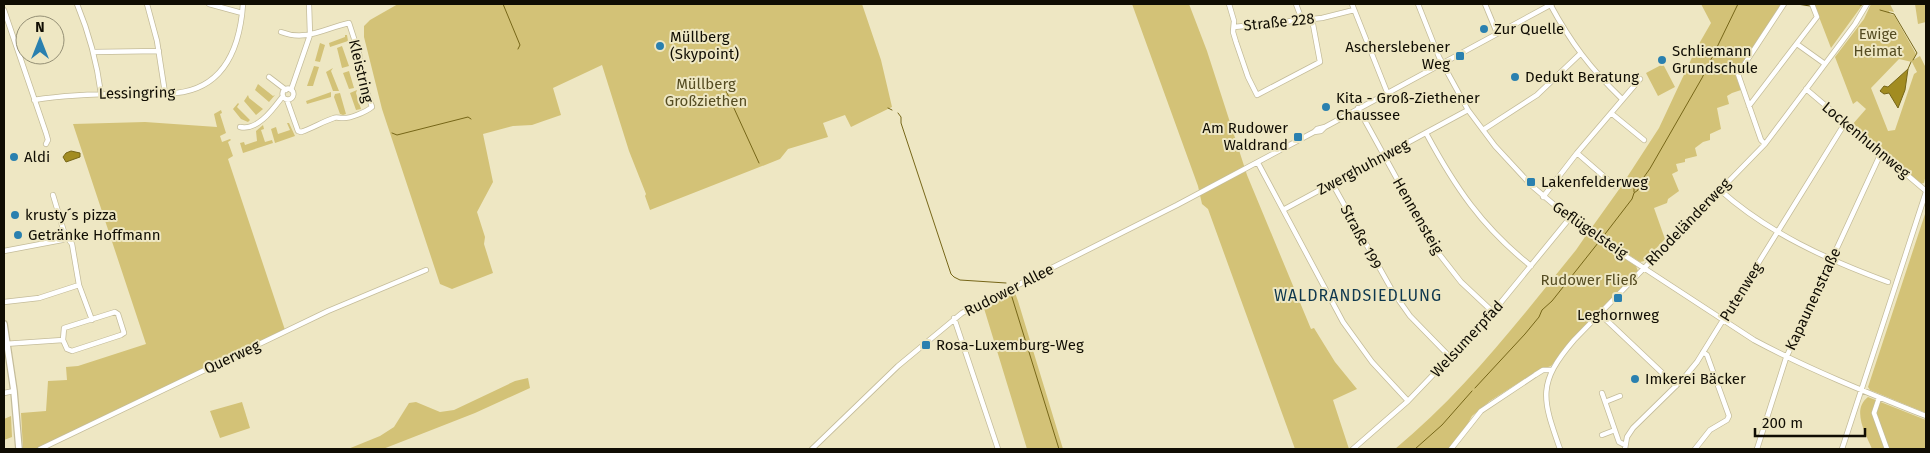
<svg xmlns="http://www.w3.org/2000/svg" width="1930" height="453" font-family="'Fira Sans',sans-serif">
<rect width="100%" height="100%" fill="#eee7c3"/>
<path fill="#d3c277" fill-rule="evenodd" d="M398,4H862L881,60L892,107L851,127L845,115L823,123L828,137L788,149L780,159L770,163L650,210L645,196L646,194L629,151L602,65L553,88L561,115L532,125L513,126L483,134L493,182L477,212L485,237L484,244L493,273L452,289L440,284L382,109L364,37V26L370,20Z
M1132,4H1189L1207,51L1247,175L1311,329L1314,328L1335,362L1357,389L1333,400L1349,449H1295L1208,209L1202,204L1198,186Z
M1701,4H1782L1735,74L1741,90L1732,93L1727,96L1729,104L1717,108L1721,129L1710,134V140L1703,142L1695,148L1697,156L1685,159V162L1676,164L1678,171L1672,174L1679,191L1668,199L1667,203L1654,208L1665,239L1644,261L1640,262L1590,230L1620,188L1659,128L1696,49L1711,23Z
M1814,4H1863L1831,48Z
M1871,4H1890L1894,12L1889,11L1890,14L1894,15L1916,54L1913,60L1920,56L1926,68V174L1924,183L1920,184L1852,125L1866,109L1857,101L1853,104L1835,57L1864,19ZM1899,59L1912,62L1917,72L1914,74L1895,130L1888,131L1871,88Z
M1915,4H1926V22L1918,24Z
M345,35H347L348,41L330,47L329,43L345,37Z
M320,43L325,45L320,62L315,61Z
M342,46L349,66L342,68L337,48Z
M1663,64L1675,87L1658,96L1646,73Z
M314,66L319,67L313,86H307Z
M333,68L331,71L339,91H333L326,72Z
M349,71L354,88L349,89L343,73Z
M258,84L273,96L275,95L269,102L255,90Z
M357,90L356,93L361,109L356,110L350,93Z
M331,92V97L307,104L306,101Z
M340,93L346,114L343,115L340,114L334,97L335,94Z
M248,95L249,98L263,109L256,115L244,101Z
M238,103L239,104L237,107L250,120L248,122L241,119L233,109Z
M221,110L222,113L220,114L226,133L220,136L222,142L230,139L231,140L228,142L233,156L228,159L285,330L36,449H23L21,413L46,411L48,381L67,380L66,367L78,366L146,344L73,124L145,122L217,127L214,114Z
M287,123H289L295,136L275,143L271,129L276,127L278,134L290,130Z
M263,125L264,129L261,130L265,142L272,140L273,143L243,153L240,143L244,142L245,145L257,141L256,131Z
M1926,211V413L1870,390L1868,387Z
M1587,234L1636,266L1638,271L1630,280L1570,342L1551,366L1537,371L1490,401L1472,416L1461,436L1449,449H1395C1464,392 1520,319 1576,250Z
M1014,290L1018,301L1063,449H1027L983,305Z
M528,378L530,388L475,413L383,449H348L380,436L394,427L409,403L416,402L440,412L454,410L515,381Z
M1868,397L1926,420V449H1872C1866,434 1851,410 1868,397Z
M242,402L250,428L220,438L210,411Z
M11,416L12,437L4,440V419Z"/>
<path fill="#a28c21" stroke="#766618" d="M1908,69L1905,90L1898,108L1889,93L1884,94L1880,91L1884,86L1888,87Z
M71,151L80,153V157L66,162L63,157L66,153Z"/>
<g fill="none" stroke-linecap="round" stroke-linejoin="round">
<path stroke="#766618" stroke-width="1" d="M503,4L520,45L518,49
M1797,4L1810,6
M1857,4L1861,5
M1880,10L1894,14L1917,53L1913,60
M1908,69L1911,62
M718,82H722L759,163
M888,108L892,110
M898,113L901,117V123L951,274L954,277L960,280L1006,283
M392,133L397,135L468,117L471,119
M1634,192V188L1637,185
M1602,238L1632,199L1634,193L1638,190C1639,181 1648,173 1652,165L1702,78L1738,4
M1011,294L1059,449
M1475,388L1525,334L1539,317L1542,310L1552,301L1598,243
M1415,449L1442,425L1472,391"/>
<g stroke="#c4bc9a" stroke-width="6">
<path id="minor" d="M77,4C89,33 97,63 101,94
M147,4L157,41L165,93
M209,4L242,13
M1229,4L1234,21L1233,32L1236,42L1248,77L1257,95L1320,62L1312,19
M1296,4L1302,20
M1352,4L1387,92
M1418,4L1439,57L1468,110L1495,146L1532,186L1578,225L1754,340C1810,370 1868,393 1926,416
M1485,4L1497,33
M1550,4C1571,43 1590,68 1622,99
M4,10L46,133L48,140L46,144
M1234,27L1322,18L1354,10
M281,32C306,42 325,28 349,23L360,57V71L372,107C366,112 349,119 342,118C339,118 336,117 334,118C322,122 313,128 301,132L298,131L287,100
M1797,44L1825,64
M94,52L159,51
M269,77L286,90
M282.5 94a5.5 5.5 0 1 1 11 0a5.5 5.5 0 1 1-11 0Z
M1806,89L1926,191
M291,90L310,35L309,4
M34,100C65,95 95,94 126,94C143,94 160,95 176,93C225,88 240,46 243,4
M1749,106L1817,17L1812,4
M1358,108L1436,250L1461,282L1493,312
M1611,113L1644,140
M240,127C258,131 273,109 283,96
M1483,130L1537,95L1580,54
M1314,132L1317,129L1325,127L1552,4
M1426,133C1455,187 1482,227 1531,266
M1765,144L1761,140L1738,74L1784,4
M1577,153L1615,186
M1258,163L1343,322L1372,362L1408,401
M1332,183L1393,292L1410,316L1450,357
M1720,190C1768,233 1828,260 1888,282
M1543,197L1577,153L1640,79
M1283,210L1468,110
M4,251L62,240L68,238
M79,285L92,320
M4,302L39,298L79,285L72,244L65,235L53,195
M115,312L118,314L124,333L121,335L72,351L67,349L63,340L64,328Z
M1600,314L1676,386
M954,318L998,449
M4,344L63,340
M4,393L14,391
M1602,393L1619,442L1625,445
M1879,398L1874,413L1887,449
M1605,402L1620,396
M1602,435L1615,430
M40,449L328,311L426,270
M812,449L898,366L962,313L1177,205L1314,132L1321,131L1325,127
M1353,449L1408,401L1493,312L1569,219
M1451,449L1481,411L1535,375L1543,370H1551
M1560,449C1542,398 1537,383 1574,340L1765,144L1855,24L1867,4
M1625,449L1627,437L1633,428L1683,379L1697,362L1845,123
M1695,449L1710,430L1727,420L1729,416L1707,355L1703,352
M1757,449L1786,358L1881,153
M1842,449L1926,192"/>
</g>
<g stroke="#c4bc9a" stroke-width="8">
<path id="major" d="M4,324L14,391L19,449"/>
</g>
<use href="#minor" stroke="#fff" stroke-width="4.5"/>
<use href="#major" stroke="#fff" stroke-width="5.5"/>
</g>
<g fill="#2a80af" stroke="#eee7c3" stroke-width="2">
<circle cx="1484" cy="29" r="5"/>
<circle cx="660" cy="46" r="5"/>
<rect x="1455" y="51" width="10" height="10" rx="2.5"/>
<circle cx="1662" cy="60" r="5"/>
<circle cx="1515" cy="77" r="5"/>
<circle cx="1326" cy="107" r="5"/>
<rect x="1293" y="132" width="10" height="10" rx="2.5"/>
<circle cx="14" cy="157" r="5"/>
<rect x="1526" y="177" width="10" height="10" rx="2.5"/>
<circle cx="15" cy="215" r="5"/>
<circle cx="18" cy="235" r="5"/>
<rect x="1613" y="293" width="10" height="10" rx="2.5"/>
<rect x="921" y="340" width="10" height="10" rx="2.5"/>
<circle cx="1635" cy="379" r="5"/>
</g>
<g text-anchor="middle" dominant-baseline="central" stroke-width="4" stroke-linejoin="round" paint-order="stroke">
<g font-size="15" fill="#100d03" stroke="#eee7c3">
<text transform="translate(1279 22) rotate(-6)">Straße 228</text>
<text transform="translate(361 71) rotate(77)">Kleistring</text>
<text transform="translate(137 93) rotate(-1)">Lessingring</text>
<text transform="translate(1866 140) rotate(40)">Lockenhuhnweg</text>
<text transform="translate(1363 167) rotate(-28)">Zwerghuhnweg</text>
<text transform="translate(1418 216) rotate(60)">Hennensteig</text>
<text transform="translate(1688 222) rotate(-46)">Rhodeländerweg</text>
<text transform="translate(1590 230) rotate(35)">Geflügelsteig</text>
<text transform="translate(1361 237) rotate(62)">Straße 199</text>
<text transform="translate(1009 290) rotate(-27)">Rudower Allee</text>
<text transform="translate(1741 292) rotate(-58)">Putenweg</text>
<text transform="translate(1813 299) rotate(-65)">Kapaunenstraße</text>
<text transform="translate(1467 339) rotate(-47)">Welsumerpfad</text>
<text transform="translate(232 357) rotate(-25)">Querweg</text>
</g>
<g font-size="15" fill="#100d03" stroke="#eee7c3" text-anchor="start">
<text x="1494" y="29">Zur Quelle</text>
<text x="670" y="37">Müllberg<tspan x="670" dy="17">(Skypoint)</tspan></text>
<text x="1450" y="47" text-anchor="end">Ascherslebener<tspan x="1450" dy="17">Weg</tspan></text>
<text x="1672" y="51">Schliemann<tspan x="1672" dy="17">Grundschule</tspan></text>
<text x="1525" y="77">Dedukt Beratung</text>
<text x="1336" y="98">Kita - Groß-Ziethener<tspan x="1336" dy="17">Chaussee</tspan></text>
<text x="1288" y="128" text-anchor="end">Am Rudower<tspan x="1288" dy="17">Waldrand</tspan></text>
<text x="24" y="157">Aldi</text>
<text x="1541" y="182">Lakenfelderweg</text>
<text x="25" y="215">krusty´s pizza</text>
<text x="28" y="235">Getränke Hoffmann</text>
<text x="1618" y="315" text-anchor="middle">Leghornweg</text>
<text x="936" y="345">Rosa-Luxemburg-Weg</text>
<text x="1645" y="379">Imkerei Bäcker</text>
</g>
<g font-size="15" fill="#554c22" stroke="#eee7c3">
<text x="1878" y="34">Ewige<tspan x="1878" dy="17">Heimat</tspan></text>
<text x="706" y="84">Müllberg<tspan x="706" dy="17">Großziethen</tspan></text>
<text x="1589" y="280">Rudower Fließ</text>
</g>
<g font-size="16" letter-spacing="1" fill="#0e374e" stroke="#eee7c3">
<text x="1358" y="295">WALDRANDSIEDLUNG</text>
</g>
</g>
<rect width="1930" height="453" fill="none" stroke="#100d03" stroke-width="10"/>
<g transform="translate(40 40)"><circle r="24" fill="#eee7c3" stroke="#959076"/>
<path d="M0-4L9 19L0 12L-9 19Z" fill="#2a80af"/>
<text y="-8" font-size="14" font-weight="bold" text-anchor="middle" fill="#100d03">N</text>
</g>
<path d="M1755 428v8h110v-8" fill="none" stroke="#100d03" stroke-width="2.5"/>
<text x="1762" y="428" font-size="15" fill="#100d03" stroke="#eee7c3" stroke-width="4" paint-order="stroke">200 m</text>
</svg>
